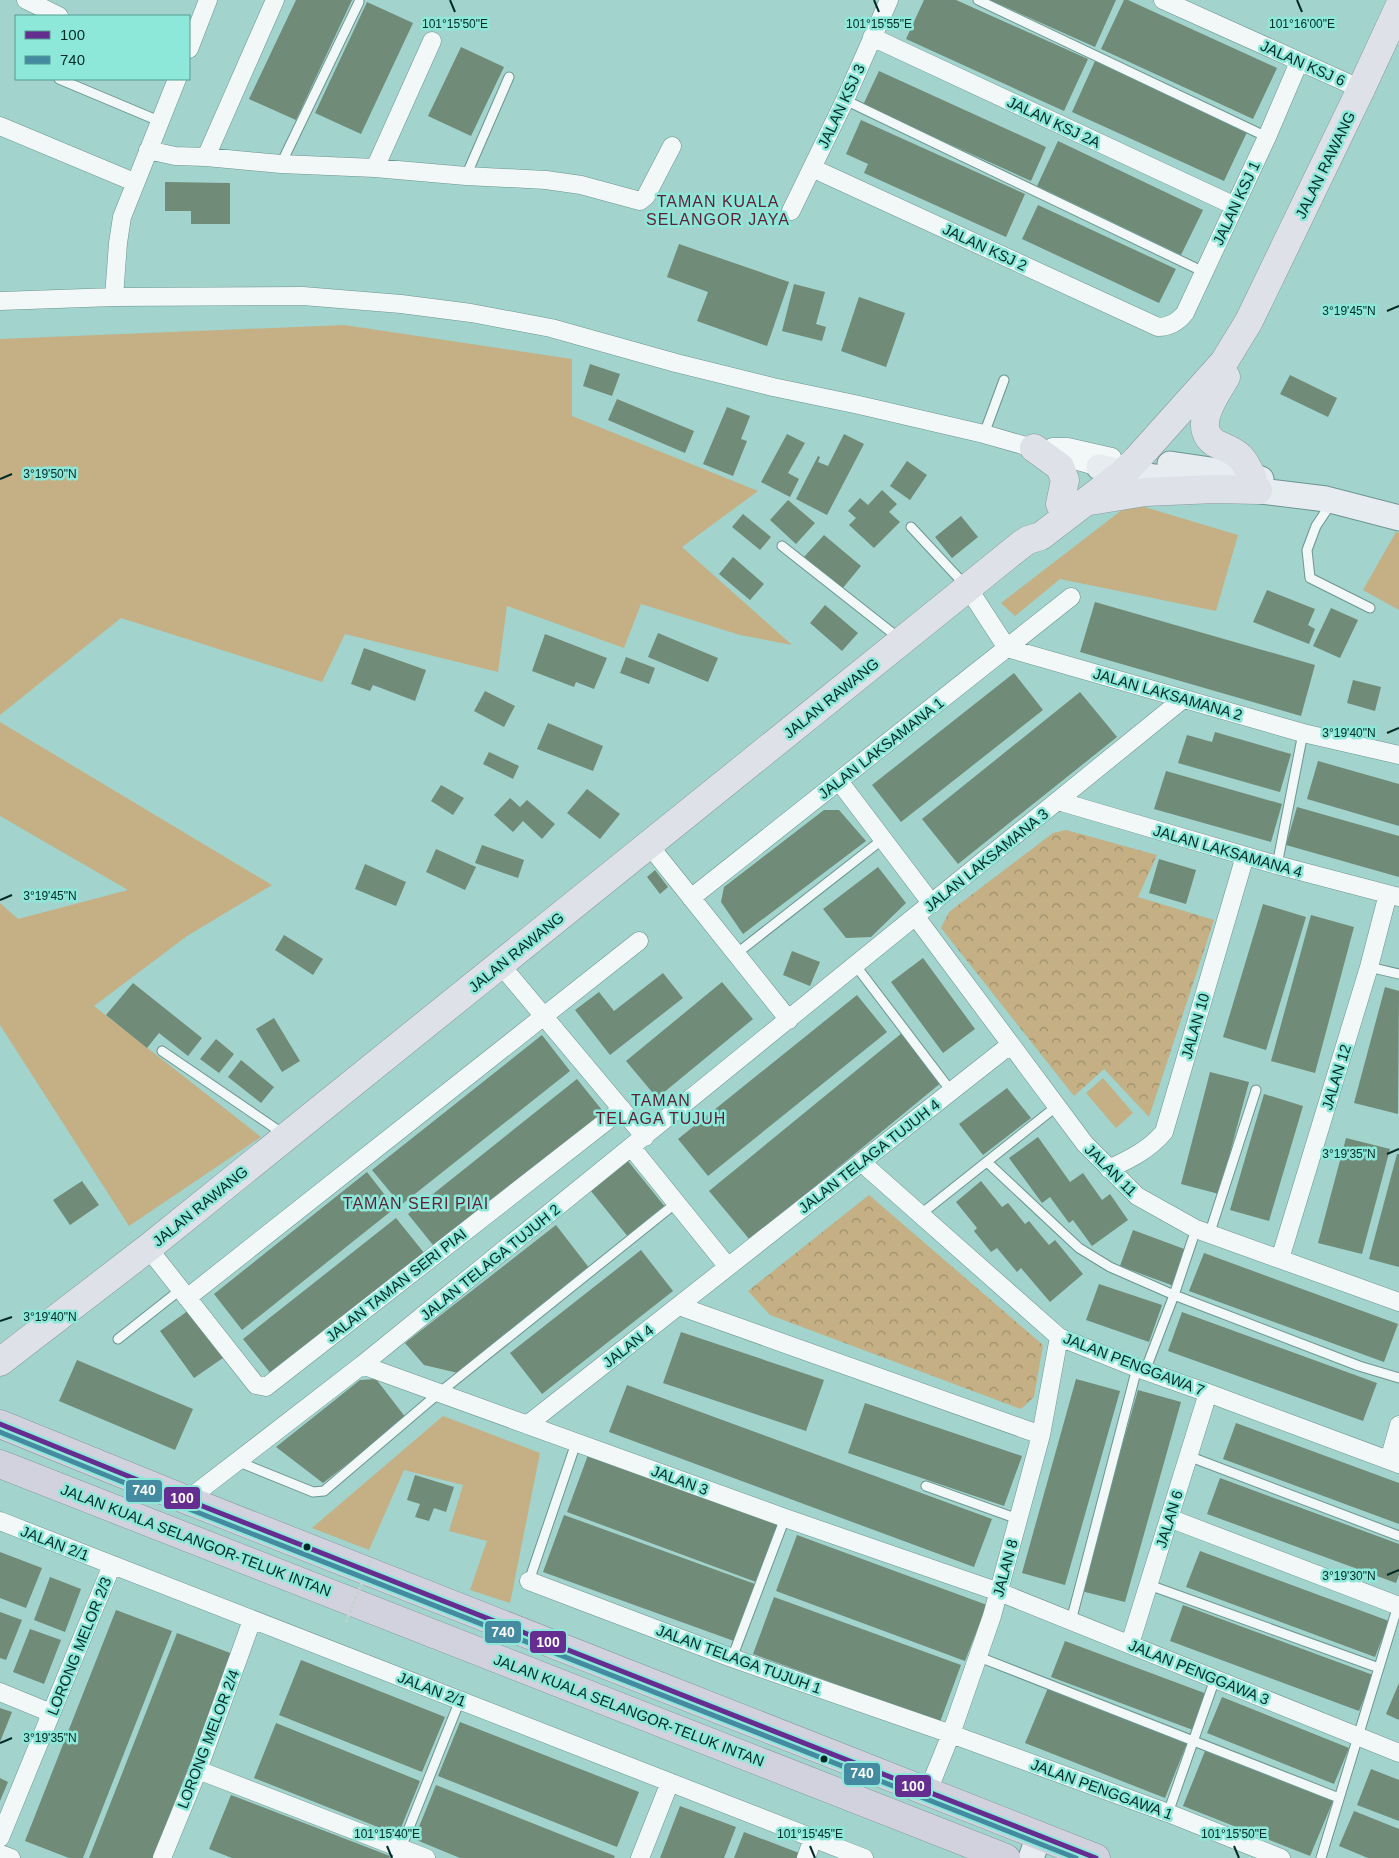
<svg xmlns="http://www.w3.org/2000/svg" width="1399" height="1858" font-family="Helvetica,sans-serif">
<defs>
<pattern id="forest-crowns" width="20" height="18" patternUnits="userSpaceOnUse" patternTransform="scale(1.25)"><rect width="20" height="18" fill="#c4b084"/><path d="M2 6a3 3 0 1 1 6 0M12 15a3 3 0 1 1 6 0" fill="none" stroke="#9d8f6c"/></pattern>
</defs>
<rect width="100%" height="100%" fill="#a2d3cc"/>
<path fill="#c4b084" d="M344,325L572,359V416L758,491L682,547L792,645L740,635L641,604L624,648L507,606L498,672L345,634L322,682L121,618L0,715V339Z
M1131,503L1238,535L1216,611L1060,579L1015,616L1001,603Z
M1396,532L1399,533V610L1363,590Z
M0,722L272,885L187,936L94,1006L261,1137L129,1226L0,1025V903L18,919L128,890L0,816Z
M1103,1078L1133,1113L1116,1128L1086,1093Z
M443,1416L540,1453L510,1603L470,1590L487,1541L449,1531L463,1485L404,1470L369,1550L312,1528Z"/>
<path fill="url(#forest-crowns)" d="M1066,830L1157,855L1138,897L1214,920L1149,1117L1104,1069L1074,1096L941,928L949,912L1053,833Z
M869,1195L1043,1345L1034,1397L1021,1409L770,1315L748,1291Z"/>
<path fill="#708b77" d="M296,0H352L296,120L249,99Z
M924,0H956L1088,59L1064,111L906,39Z
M990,0H1116L1095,47Z
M1124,0H1128L1277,68L1253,119L1101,49Z
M367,2L413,23L361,134L315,113Z
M461,47L504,67L471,136L428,116Z
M1095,61L1248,130L1224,181L1072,112Z
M879,71L1046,147L1031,181L863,105Z
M861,120L1025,194L1006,237L864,173L868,164L846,154Z
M1058,141L1203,210L1181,255L1037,186Z
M165,182L230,183V224H191V211H165Z
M1038,205L1176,269L1159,303L1022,239Z
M679,244L789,282L767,346L697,321L708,292L667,277Z
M794,284L825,292L816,324L826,327L822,341L782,331Z
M859,297L905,313L886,367L841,351Z
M590,364L620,374L612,396L583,386Z
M1290,375L1337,398L1328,417L1280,394Z
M617,399L694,431L685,453L608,420Z
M727,407L750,416L741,439L747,441L733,476L703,464Z
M787,434L805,443L788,473L799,479L790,497L761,482Z
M844,434L864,444L827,515L796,499L818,456L820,457L818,462L828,466Z
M907,461L927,475L910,500L890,486Z
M882,490L897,504L889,512L900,522L874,548L849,525L856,518L848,511L860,498L868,505Z
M788,500L815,523L796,544L770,520Z
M743,514L771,537L760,550L732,527Z
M961,516L978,537L952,558L935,537Z
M824,535L861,566L842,589L804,557Z
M733,557L764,584L750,600L719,574Z
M1267,590L1315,609L1308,625L1315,629L1309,644L1253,622Z
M1095,602L1315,665L1301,716L1080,652Z
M825,605L858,633L842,651L810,623Z
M1331,608L1358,620L1340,658L1313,646Z
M658,633L718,658L708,682L648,657Z
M545,634L607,658L594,689L576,682L574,687L532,671Z
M364,648L426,670L415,701L373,685L370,691L351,684Z
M626,657L655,668L649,684L620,673Z
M1014,673L1043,710L901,822L872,785Z
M1353,680L1381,687L1375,711L1347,703Z
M485,691L515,706L504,727L474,711Z
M1080,692L1117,737L958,864L922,819Z
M548,723L603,746L593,771L537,749Z
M1215,732L1291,754L1280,792L1178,763L1187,735L1212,742Z
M489,752L519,766L513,779L483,764Z
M1318,761L1399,784V826L1307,799Z
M1166,771L1282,804L1271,842L1154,809Z
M441,785L464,798L453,815L431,801Z
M587,789L620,814L600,839L567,813Z
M510,798L520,807L527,800L555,824L542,839L523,821L513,832L494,815Z
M1297,807L1399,836V877L1286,845Z
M824,810H839L866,841L743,934L721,902L724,887Z
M482,845L524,860L518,878L475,863Z
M436,849L476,867L465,890L426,872Z
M1159,859L1196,870L1186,904L1149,893Z
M365,864L406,882L396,906L355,889Z
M878,867L906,903L871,937L846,938L823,909Z
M655,870L668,887L660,894L647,877Z
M1263,904L1306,917L1266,1050L1223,1037Z
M1311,915L1354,927L1315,1073L1271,1061Z
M284,935L323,959L313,975L275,950Z
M792,951L820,962L810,986L783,975Z
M923,958L975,1029L943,1053L891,982Z
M663,973L683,998L610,1055L575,1010L599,992L614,1011Z
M722,982L753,1019L657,1098L626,1061Z
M133,983L202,1038L188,1056L159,1033L147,1048L106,1015Z
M1385,987L1399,991L1398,1114L1354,1103Z
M857,995L887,1032L708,1176L678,1139Z
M274,1018L300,1061L282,1072L256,1029Z
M902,1033L942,1082L750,1240L709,1191Z
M542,1035L570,1071L401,1205L372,1170Z
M216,1039L234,1054L219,1073L200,1059Z
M241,1060L274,1087L261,1103L228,1077Z
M1210,1072L1249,1082L1219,1194L1181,1184Z
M577,1079L606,1115L437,1250L408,1214Z
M1007,1088L1031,1118L983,1155L959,1124Z
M1264,1094L1303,1106L1269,1221L1230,1210Z
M1038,1137L1070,1182L1083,1173L1102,1200L1110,1194L1128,1220L1092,1246L1073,1220L1069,1223L1050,1197L1042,1203L1009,1158Z
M1346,1138L1390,1149L1362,1254L1318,1243Z
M1397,1154H1399V1267L1369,1259Z
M628,1161L666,1208L629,1238L591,1191Z
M367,1172L395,1208L242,1330L214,1294Z
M82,1181L99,1205L70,1225L53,1200Z
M981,1181L1002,1207L1008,1203L1025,1224L1029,1221L1049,1245L1055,1240L1083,1274L1050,1302L1021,1268L1017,1272L997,1248L991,1252L974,1231L977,1228L956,1202Z
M396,1218L425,1254L272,1375L243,1339Z
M556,1225L590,1269L458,1373L424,1365L405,1343Z
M1133,1230L1187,1250L1174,1286L1120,1266Z
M641,1250L673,1291L542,1394L510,1353Z
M1204,1253L1398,1324L1384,1362L1189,1291Z
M1099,1284L1162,1305L1149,1342L1086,1320Z
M189,1310L223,1358L194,1378L160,1331Z
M1182,1312L1377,1383L1363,1421L1168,1351Z
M681,1332L824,1380L806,1431L663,1383Z
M77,1360L193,1409L175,1450L59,1401Z
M376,1379L406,1418L323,1483L276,1447L360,1380Z
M1076,1379L1120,1391L1065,1585L1022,1573Z
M627,1385L992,1519L974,1567L609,1432Z
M1138,1390L1181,1402L1125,1602L1081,1591Z
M865,1403L1022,1456L1004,1506L848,1453Z
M1236,1423L1399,1483V1524L1223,1459Z
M588,1455L778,1525L756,1582L567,1512Z
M415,1475L454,1487L446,1512L434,1508L429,1521L415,1517L420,1504L407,1500Z
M1220,1478L1399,1544V1575L1396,1583L1207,1514Z
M564,1515L755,1584L734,1641L543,1572Z
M797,1535L987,1605L965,1661L776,1591Z
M1200,1551L1389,1621L1375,1657L1186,1587Z
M0,1552L42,1568L26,1608L0,1598Z
M50,1577L81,1589L65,1632L34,1620Z
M774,1597L961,1665L940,1722L753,1654Z
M1183,1605L1373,1675L1359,1711L1170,1641Z
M116,1610L172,1631L83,1858H69L25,1841Z
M0,1612L22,1620L6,1660L0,1658Z
M30,1629L61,1640L44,1684L13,1672Z
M177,1633L233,1654L153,1858H89Z
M1065,1641L1207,1694L1193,1730L1051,1677Z
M301,1660L445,1717L422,1772L279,1715Z
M1399,1683V1720L1386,1714Z
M1048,1688L1187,1743L1165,1798L1025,1743Z
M1222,1697L1349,1748L1334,1784L1207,1733Z
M0,1708L12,1712L0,1742Z
M460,1722L639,1792L617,1847L438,1776Z
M276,1723L420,1781L398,1835L254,1778Z
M1205,1751L1333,1801L1310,1856L1183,1806Z
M1371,1769L1399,1780V1821L1357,1805Z
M0,1778L8,1782L0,1801Z
M436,1785L615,1856L614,1858H460L414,1839Z
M231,1795L390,1856L389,1858H232L209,1849Z
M680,1806L736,1827L724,1858H660Z
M1354,1811L1399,1829V1858H1368L1339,1846Z
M744,1832L799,1853L797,1858H734Z"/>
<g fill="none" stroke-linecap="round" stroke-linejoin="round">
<g stroke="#6b9590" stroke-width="11">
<path id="lane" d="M978,0L1267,137
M59,79L159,121
M845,100L1204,272
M281,164L359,2
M466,176L509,77
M984,434L1004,380
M1332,502L1316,526L1307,550L1310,578L1370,608
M911,527L965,585
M782,546L900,639
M1277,865L1303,733
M736,954L883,839
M856,966L951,1091
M1369,967L1399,974
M162,1051L285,1135
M987,1162L1079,1248L1110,1267L1174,1295L1359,1366L1399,1378
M921,1214L1057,1106
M1210,1232L1256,1090
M118,1339L180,1290
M1145,1371L1174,1295L1196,1229
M1188,1456L1399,1536
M239,1462L313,1492L324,1491L439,1393L676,1203
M926,1486L1018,1519
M529,1581L576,1443
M1149,1585L1379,1668
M1071,1621L1137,1368
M979,1657L1339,1798
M732,1658L785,1518
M1168,1813L1215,1679
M397,1858L460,1700
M1321,1858L1399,1602"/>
</g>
<g stroke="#6b9590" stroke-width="19">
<path id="street" d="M26,0L59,16
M1163,0L1361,89
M872,37L1235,206
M189,49L208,0
M0,126L134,182
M148,150L175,156L206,157L281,164L375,168L466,176L546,180L581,185L640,201L646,196L672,146
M206,157L275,0
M375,168L432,41
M812,168L1158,327C1169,327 1178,322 1185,313L1267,137L1299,62
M791,211L845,100L889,0
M114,297L118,243L122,217L177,79
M0,301L114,297L303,296L401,304L471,313L551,328L676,363L773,387L859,405L984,434L1099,467
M1052,447H1068L1112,457
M968,588L1007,648L1303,733L1399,755
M839,781L932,904
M1058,801L1277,865L1399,897
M649,845L789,1020
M691,898L1071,597
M916,917L1085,1144L1137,1196L1196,1229L1399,1302
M500,964L645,1137
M632,1148L728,1267
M861,1162L1059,1337L1137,1368L1208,1393L1399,1464
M1109,1169C1130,1159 1149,1150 1164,1132L1245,856
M148,1248L256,1385L266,1387L622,1109
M1280,1259L1369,967L1388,894
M187,1298L639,941
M679,1306L1041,1435
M362,1365L785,1518L999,1592L1399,1753
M527,1425L1010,1045
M1389,1460L1399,1425
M187,1500L362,1365L1183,699
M1169,1518L1399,1606
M0,1521L864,1858
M529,1581L732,1658L951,1734L1168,1813L1281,1858
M1130,1644L1208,1393
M0,1692L51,1713
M198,1770L426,1858
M928,1791L951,1734L992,1616L1041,1435L1059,1337
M0,1838L112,1565
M0,1854L11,1858
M162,1858L198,1770L252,1620
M640,1858L670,1782
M806,1858L813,1838"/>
</g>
<g stroke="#6b9590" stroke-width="27">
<path id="secondary" d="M1170,464L1252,476L1261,479
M1099,467L1123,473L1193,482
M1237,488L1326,499L1399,518
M1031,1858L1039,1836"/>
</g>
<g stroke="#869aa3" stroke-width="29">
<path id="primary" d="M1226,377C1216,394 1191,427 1215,443C1223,447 1233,450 1239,456C1245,460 1248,470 1252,476
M1034,448L1060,467L1065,480L1060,504
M1090,501L1145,492L1215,489L1258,490
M0,1362L148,1248L1022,544L1028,540L1041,536L1123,473L1137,459L1224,362L1249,321L1361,89L1399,7"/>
</g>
<g stroke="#869aa3" stroke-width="29">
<path id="highway" d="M0,1424L187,1500L1096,1858
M0,1464L1006,1858"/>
</g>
<use href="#lane" stroke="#f1f8f7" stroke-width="9"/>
<use href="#street" stroke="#f1f8f7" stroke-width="18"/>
<use href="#secondary" stroke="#e7ecf0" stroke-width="25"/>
<use href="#primary" stroke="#dee1e8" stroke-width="28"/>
<use href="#highway" stroke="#d1d2de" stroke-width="28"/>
<path stroke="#c2d2cf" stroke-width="3" stroke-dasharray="2.5 2.5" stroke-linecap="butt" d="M346,1622L371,1560"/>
<g stroke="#8de8da" stroke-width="9">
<path id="bus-1" d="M0,1424L187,1500L1096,1858"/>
</g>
<g stroke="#8de8da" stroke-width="9">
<path id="bus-2" d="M0,1432L184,1507L1076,1858"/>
</g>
<use href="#bus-1" stroke="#662d91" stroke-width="5"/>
<use href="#bus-2" stroke="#448aa0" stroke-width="5"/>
</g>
<path fill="none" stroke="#002a25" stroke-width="2" d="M450,0L455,12M874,0L879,12M1297,0L1302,12M1387,311L1399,306M0,479L12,474M1387,733L1399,728M0,900L12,895M1387,1154L1399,1149M0,1321L12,1317M1387,1575L1399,1570M0,1743L12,1738M387,1846L392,1858M810,1846L815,1858M1234,1846L1239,1858"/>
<g fill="#002a25" stroke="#8de8da" stroke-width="2">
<circle cx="307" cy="1547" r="4.5"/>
<circle cx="824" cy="1759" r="4.5"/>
</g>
<g text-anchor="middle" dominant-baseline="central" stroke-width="5" stroke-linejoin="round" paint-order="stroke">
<g font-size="15" fill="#002a25" stroke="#8de8da">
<text transform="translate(1303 63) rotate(24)">JALAN KSJ 6</text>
<text transform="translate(841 106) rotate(-65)">JALAN KSJ 3</text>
<text transform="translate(1054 122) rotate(25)">JALAN KSJ 2A</text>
<text transform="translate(1325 165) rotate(-64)">JALAN RAWANG</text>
<text transform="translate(1236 203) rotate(-65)">JALAN KSJ 1</text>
<text transform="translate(985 247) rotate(25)">JALAN KSJ 2</text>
<text transform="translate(1168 694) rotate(16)">JALAN LAKSAMANA 2</text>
<text transform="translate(831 698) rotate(-39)">JALAN RAWANG</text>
<text transform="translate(881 748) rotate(-38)">JALAN LAKSAMANA 1</text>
<text transform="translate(1228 851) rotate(16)">JALAN LAKSAMANA 4</text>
<text transform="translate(986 860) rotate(-39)">JALAN LAKSAMANA 3</text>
<text transform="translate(516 952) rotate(-39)">JALAN RAWANG</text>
<text transform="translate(1195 1026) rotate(-74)">JALAN 10</text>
<text transform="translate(1336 1077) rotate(-73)">JALAN 12</text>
<text transform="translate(869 1156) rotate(-38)">JALAN TELAGA TUJUH 4</text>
<text transform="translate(1111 1170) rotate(45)">JALAN 11</text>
<text transform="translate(200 1206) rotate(-39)">JALAN RAWANG</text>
<text transform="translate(490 1262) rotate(-39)">JALAN TELAGA TUJUH 2</text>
<text transform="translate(396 1285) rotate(-38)">JALAN TAMAN SERI PIAI</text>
<text transform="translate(628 1346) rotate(-38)">JALAN 4</text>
<text transform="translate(1134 1364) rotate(21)">JALAN PENGGAWA 7</text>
<text transform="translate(680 1480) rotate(20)">JALAN 3</text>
<text transform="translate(1169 1519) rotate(-73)">JALAN 6</text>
<text transform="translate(196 1540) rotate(21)">JALAN KUALA SELANGOR-TELUK INTAN</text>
<text transform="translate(55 1543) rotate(21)">JALAN 2/1</text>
<text transform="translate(1005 1568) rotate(-75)">JALAN 8</text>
<text transform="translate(79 1646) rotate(-68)">LORONG MELOR 2/3</text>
<text transform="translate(739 1659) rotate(20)">JALAN TELAGA TUJUH 1</text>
<text transform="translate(1199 1672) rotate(22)">JALAN PENGGAWA 3</text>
<text transform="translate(432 1689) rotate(21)">JALAN 2/1</text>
<text transform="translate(629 1710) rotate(21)">JALAN KUALA SELANGOR-TELUK INTAN</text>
<text transform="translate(208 1739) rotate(-69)">LORONG MELOR 2/4</text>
<text transform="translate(1102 1789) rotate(20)">JALAN PENGGAWA 1</text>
</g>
<g font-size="16" letter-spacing="1" fill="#611e34" stroke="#8de8da">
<text x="718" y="201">TAMAN KUALA<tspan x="718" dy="18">SELANGOR JAYA</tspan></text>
<text x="661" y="1100">TAMAN<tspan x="661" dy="18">TELAGA TUJUH</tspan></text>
<text x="416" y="1203">TAMAN SERI PIAI</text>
</g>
</g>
<g font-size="12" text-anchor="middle" fill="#002a25" stroke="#8de8da" stroke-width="5" stroke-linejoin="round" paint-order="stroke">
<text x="455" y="28">101°15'50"E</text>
<text x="879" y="28">101°15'55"E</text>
<text x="1302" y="28">101°16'00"E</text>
<text x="1349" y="315">3°19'45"N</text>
<text x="50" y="478">3°19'50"N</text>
<text x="1349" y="737">3°19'40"N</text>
<text x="50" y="900">3°19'45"N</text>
<text x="1349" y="1158">3°19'35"N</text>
<text x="50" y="1321">3°19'40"N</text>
<text x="1349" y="1580">3°19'30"N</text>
<text x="50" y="1742">3°19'35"N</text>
<text x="387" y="1838">101°15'40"E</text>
<text x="810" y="1838">101°15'45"E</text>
<text x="1234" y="1838">101°15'50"E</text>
</g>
<g stroke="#8de8da" stroke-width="2">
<rect x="125" y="1479" width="38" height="24" rx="5" fill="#448aa0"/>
<rect x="163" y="1486" width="38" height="24" rx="5" fill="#662d91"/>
<rect x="484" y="1620" width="38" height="24" rx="5" fill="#448aa0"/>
<rect x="529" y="1630" width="38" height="24" rx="5" fill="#662d91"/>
<rect x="843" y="1762" width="38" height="24" rx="5" fill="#448aa0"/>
<rect x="894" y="1774" width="38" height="24" rx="5" fill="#662d91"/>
</g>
<g font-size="14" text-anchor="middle" font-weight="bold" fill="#fff">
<text x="144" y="1495">740</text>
<text x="182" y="1503">100</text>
<text x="503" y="1637">740</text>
<text x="548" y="1647">100</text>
<text x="862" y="1778">740</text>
<text x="913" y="1791">100</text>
</g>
<rect x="15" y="15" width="175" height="65" fill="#8de8da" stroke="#559c92"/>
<rect x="25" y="31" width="25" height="8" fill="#662d91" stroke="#559c92"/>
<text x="60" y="40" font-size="15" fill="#002a25">100</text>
<rect x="25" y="56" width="25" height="8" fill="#448aa0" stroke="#559c92"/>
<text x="60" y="65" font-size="15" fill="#002a25">740</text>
</svg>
